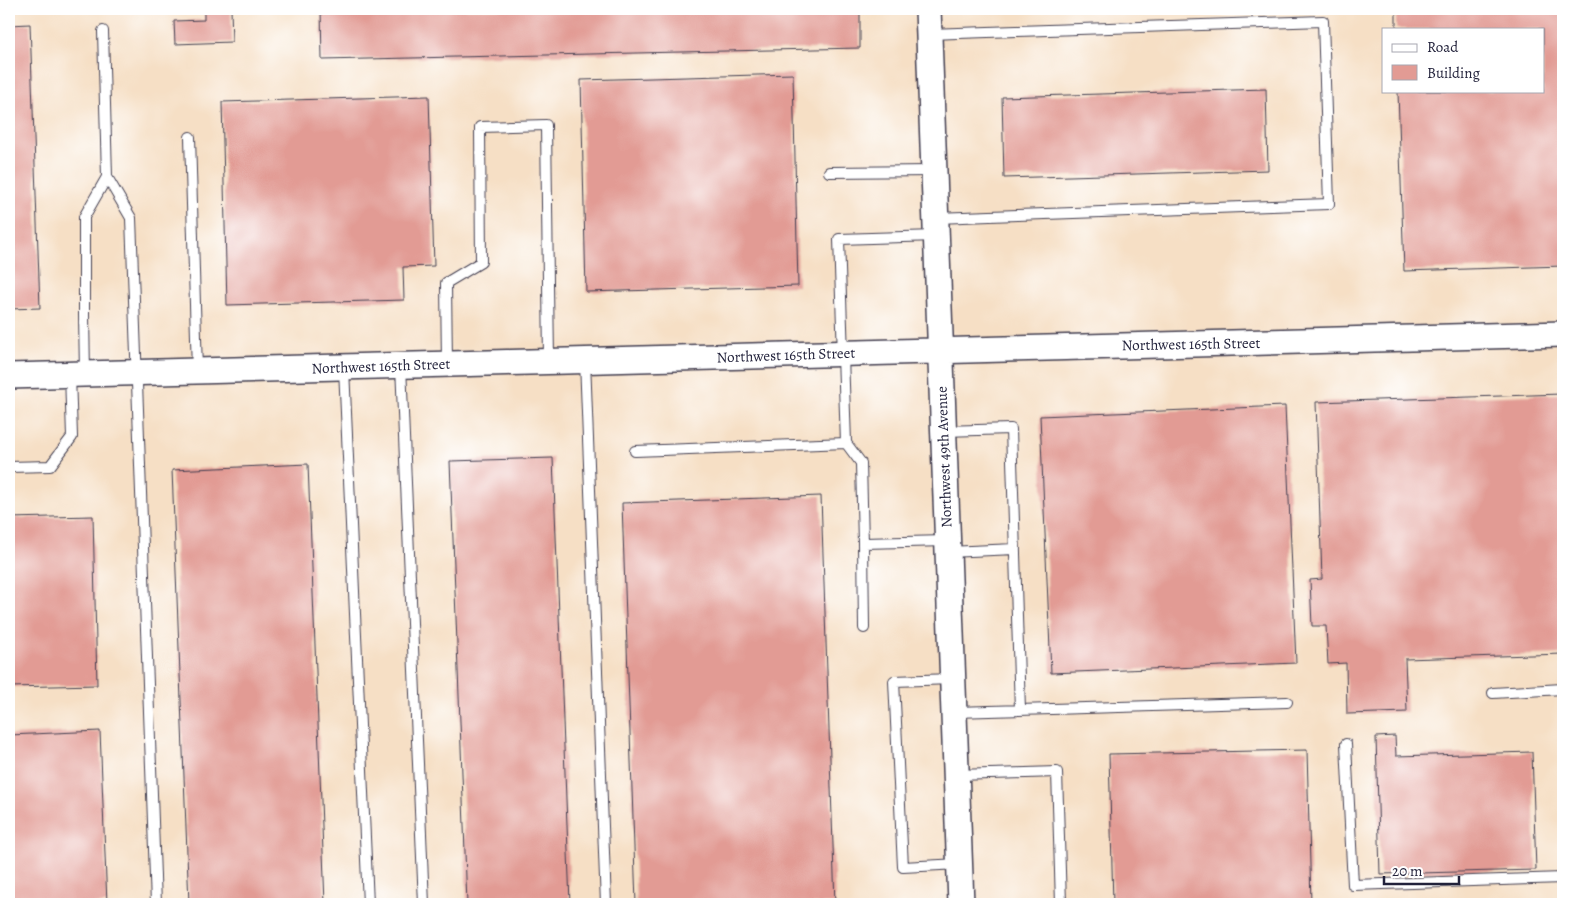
<svg xmlns="http://www.w3.org/2000/svg" width="1572" height="913" font-family="Alegreya,serif">
<rect width="100%" height="100%" fill="#fff"/>
<filter id="ink" filterUnits="userSpaceOnUse"><feTurbulence type="fractalNoise" baseFrequency=".02" numOctaves="2"/><feDisplacementMap in="SourceGraphic" scale="10" xChannelSelector="R" yChannelSelector="G"/><feConvolveMatrix kernelMatrix="1 2 1 2 8 2 1 2 1" color-interpolation-filters="sRGB"/></filter>
<filter id="wash" filterUnits="userSpaceOnUse"><feTurbulence type="fractalNoise" baseFrequency=".0096" numOctaves="4" result="noise"/><feDisplacementMap in="SourceGraphic" scale="20" xChannelSelector="R" yChannelSelector="G"/><feGaussianBlur stdDeviation="1.12" result="paint"/><feColorMatrix in="noise" values="0 0 0 0 0 0 0 0 0 0 0 0 0 0 0 0 0 1.4 0 .05"/><feComposite in="paint" operator="in"/></filter>
<g filter="url(#wash)">
<rect width="100%" height="100%" fill="#f6dfc5"/>
<g id="blocks">
<path fill="#e29b94" d="M204,9H231L232,42L175,44L174,21L204,20Z
M321,9H860V48L322,60Z
M1396,9H1563V266L1404,271L1398,91H1543V29H1396Z
M30,24L40,308L9,309V25Z
M793,74L798,286L586,292L581,80Z
M1266,89L1268,170L1004,178L1002,97Z
M429,96L434,266L403,267L404,300L227,305L222,102Z
M1562,394L1563,654L1405,659L1407,712L1347,714L1346,663L1328,664L1326,626H1312L1310,580L1322,579L1316,402Z
M1285,406L1296,663L1051,673L1040,416Z
M553,458L570,904H467L450,461Z
M308,464L325,904H189L172,470Z
M821,496L835,904H636L622,503Z
M93,516L97,685L9,687V518Z
M100,731L107,904H9V735Z
M1395,736L1396,756L1532,752L1536,870L1380,874L1376,737Z
M1307,750L1311,904H1113L1109,754Z"/>
</g>
</g>
<g filter="url(#ink)">
<use href="#blocks" fill-opacity="0" stroke="#423e50" stroke-width="1"/>
<g fill="none" stroke-linecap="round" stroke-linejoin="round">
<g stroke="#423e50" stroke-width="12">
<path id="service" d="M103,31L107,177L131,218L156,904
M929,34L1323,21L1329,204L936,218
M190,137L197,371
M829,172L934,171
M585,361L606,904
M447,364L446,283L481,262L480,127L546,125L549,361
M401,366L424,904
M344,368L368,904
M85,374L84,315V217L107,177
M944,431L1011,429L1020,710
M846,443L861,463L863,543L947,541
M635,451L846,443L839,239L936,236
M9,467L50,466L72,437L70,374
M863,543L864,628
M948,552L1015,549
M952,679L894,681L903,867L959,864
M1493,693L1563,689
M955,712L1287,702
M1346,744L1353,885L1563,878
M956,775L1057,772L1061,904"/>
</g>
<g stroke="#423e50" stroke-width="28">
<path id="tertiary" d="M928,9L961,904
M9,376L1563,334"/>
</g>
<use href="#service" stroke="#fff" stroke-width="10"/>
<use href="#tertiary" stroke="#fff" stroke-width="25"/>
</g>
</g>
<g text-anchor="middle" dominant-baseline="central" stroke-width="4" stroke-linejoin="round" paint-order="stroke">
<g font-size="15" fill="#22223b" stroke="#fff">
<text transform="translate(1191 344) rotate(-1)">Northwest 165th Street</text>
<text transform="translate(786 355) rotate(-2)">Northwest 165th Street</text>
<text transform="translate(381 366) rotate(-2)">Northwest 165th Street</text>
<text transform="translate(944 457) rotate(-92)">Northwest 49th Avenue</text>
</g>
</g>
<rect width="1572" height="913" fill="none" stroke="#fff" stroke-width="30"/>
<rect x="1382" y="28" width="162" height="65" fill="#ffffff" stroke="#a7a7b1"/>
<rect x="1392" y="44" width="25" height="8" fill="#ffffff" stroke="#a7a7b1"/>
<text x="1427" y="52" font-size="15" fill="#22223b">Road</text>
<rect x="1392" y="65" width="25" height="15" fill="#e29b94" stroke="#a7a7b1"/>
<text x="1427" y="78" font-size="15" fill="#22223b">Building</text>
<path d="M1384 876v8h75v-8" fill="none" stroke="#22223b" stroke-width="2.5"/>
<text x="1392" y="876" font-size="15" fill="#22223b" stroke="#ffffff" stroke-width="4" paint-order="stroke">20 m</text>
</svg>
